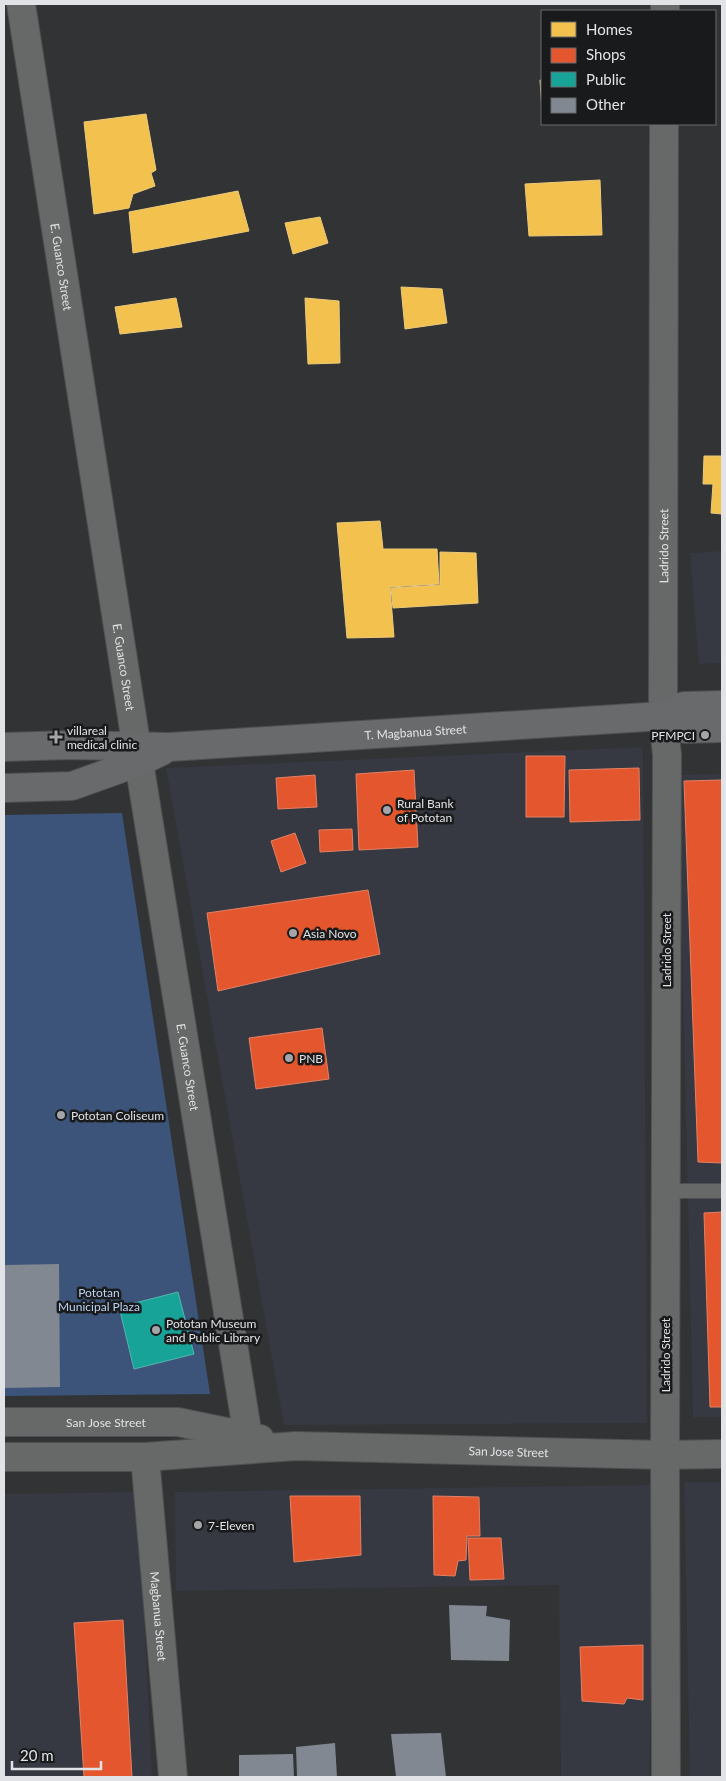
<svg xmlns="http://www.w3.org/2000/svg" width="726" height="1781" font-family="Lato,sans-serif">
<rect width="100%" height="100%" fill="#313335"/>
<path fill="#363942" d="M722,551V663L699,664L690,553Z
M643,747L647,1423L284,1425L166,768Z
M722,774V1417H693L678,775Z
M684,1482H722V1777H690Z
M652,1485L653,1584L649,1777H561L559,1585L176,1591L175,1492Z
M138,1492L152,1777H4V1494Z"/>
<path fill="#3c5479" d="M122,813L210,1394L4,1396V815Z"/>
<path fill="#f2c14e" stroke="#edcb7c" d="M540,80H542V111Z
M146,114L156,170L151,173L155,186L133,194L129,208L94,214L84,122Z
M600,180L602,235L529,236L525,184Z
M238,191L249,231L133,253L129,212Z
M320,217L328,243L293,254L285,223Z
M401,287L442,289L447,323L405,329Z
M176,298L182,327L120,334L115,307Z
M305,298L339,301L340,363L308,364Z
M704,456H722V514L711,513L713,484H703Z
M380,521L383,549H437L439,584L390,587L394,637L347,638L337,523Z
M440,552L476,553L478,603L393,608L391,588L440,585Z"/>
<path fill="#e4572e" stroke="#e38165" d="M526,756H565L564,817H526Z
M639,768L640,820L570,822L569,770Z
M414,770L418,847L359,850L356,774Z
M315,775L317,807L278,809L276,778Z
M722,780V1163L698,1162L684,781Z
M352,829L353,850L320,852L319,830Z
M295,833L306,863L281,872L271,841Z
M368,890L380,954L218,991L207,913Z
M322,1028L329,1079L256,1089L249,1038Z
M722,1212V1407H710L704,1213Z
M290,1496H360L361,1555L294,1562Z
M433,1496L479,1497L480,1536H467L466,1560L458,1561L455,1576L434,1575Z
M468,1538H501L504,1579L470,1580Z
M123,1620L132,1777H84L74,1623Z
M643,1645V1700L627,1698L624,1704L582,1701L580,1647Z"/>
<path fill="#17a398" stroke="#54b6af" d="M178,1292L194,1354L134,1369L119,1307Z"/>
<path fill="#818892" d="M59,1264L60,1387L4,1388V1265Z
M449,1605L487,1606L486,1616L510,1620L509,1661L451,1660Z
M441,1733L446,1777H396L391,1734Z
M335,1743L337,1777H297L296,1747Z
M293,1754L294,1777H239V1755Z"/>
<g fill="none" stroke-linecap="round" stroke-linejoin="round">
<g stroke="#4e4f50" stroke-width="16">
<path id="service" d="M665,1191H722"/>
</g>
<g stroke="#4e4f50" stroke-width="30">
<g id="minor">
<path id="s1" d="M21,4L139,762L250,1449"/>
<path d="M665,11V4"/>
<path id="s2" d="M663,716L664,124"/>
<path d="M665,1455L722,1454"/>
<path id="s3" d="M145,1457L173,1777"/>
</g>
</g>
<g stroke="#4e4f50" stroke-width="30">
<g id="tertiary">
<path d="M663,716L667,755L665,1455L666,1777"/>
<path id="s4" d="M4,1422H178L260,1439"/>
<path id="s5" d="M4,1457H145L296,1446L665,1455"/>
</g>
</g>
<g stroke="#4e4f50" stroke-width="30">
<g id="secondary">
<path d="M663,716L686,729L722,728"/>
<path id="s6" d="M4,747L70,745L170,747L663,716L684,706L722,705"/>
<path d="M4,788L72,786L139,762L162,751"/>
</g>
</g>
<use href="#service" stroke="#676868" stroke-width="14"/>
<use href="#minor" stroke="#676868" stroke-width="28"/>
<use href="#tertiary" stroke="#676868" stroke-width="28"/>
<use href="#secondary" stroke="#686a6b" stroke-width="28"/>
</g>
<g fill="#a4a5a8" stroke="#191a1b" stroke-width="2">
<circle cx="705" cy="735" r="5"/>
<path d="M53.5 729.5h5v5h5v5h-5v5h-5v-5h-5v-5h5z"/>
<circle cx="387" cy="810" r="5"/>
<circle cx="293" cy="933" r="5"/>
<circle cx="289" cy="1058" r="5"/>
<circle cx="61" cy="1115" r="5"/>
<circle cx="156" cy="1330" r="5"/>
<circle cx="198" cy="1525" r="5"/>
</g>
<g text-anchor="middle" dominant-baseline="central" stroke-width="5" stroke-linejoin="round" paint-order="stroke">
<g font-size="12" fill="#e2e3e6" stroke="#191a1b">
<text stroke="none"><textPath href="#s1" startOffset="266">E. Guanco Street</textPath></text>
<text stroke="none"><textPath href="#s2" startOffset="170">Ladrido Street</textPath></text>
<text stroke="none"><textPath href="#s1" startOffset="671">E. Guanco Street</textPath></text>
<text stroke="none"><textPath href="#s6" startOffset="412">T. Magbanua Street</textPath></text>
<text transform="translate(666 950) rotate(-90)">Ladrido Street</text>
<text stroke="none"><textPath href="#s1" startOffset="1076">E. Guanco Street</textPath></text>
<text transform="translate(665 1355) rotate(-90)">Ladrido Street</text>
<text stroke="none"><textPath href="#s4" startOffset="102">San Jose Street</textPath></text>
<text stroke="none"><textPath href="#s5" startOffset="505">San Jose Street</textPath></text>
<text stroke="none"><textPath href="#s3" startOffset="160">Magbanua Street</textPath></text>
</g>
<g font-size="12" fill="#e2e3e6" stroke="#191a1b" text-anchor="start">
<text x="67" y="730">villareal<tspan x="67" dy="14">medical clinic</tspan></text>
<text x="695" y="735" text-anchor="end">PFMPCI</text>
<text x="397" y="803">Rural Bank<tspan x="397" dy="14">of Pototan</tspan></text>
<text x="303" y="933">Asia Novo</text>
<text x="299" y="1058">PNB</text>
<text x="71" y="1115">Pototan Coliseum</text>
<text x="166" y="1323">Pototan Museum<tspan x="166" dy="14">and Public Library</tspan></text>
<text x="208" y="1525">7-Eleven</text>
</g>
<g font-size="12" fill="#bcd2f4" stroke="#191a1b">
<text x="99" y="1292">Pototan<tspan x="99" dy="14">Municipal Plaza</tspan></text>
</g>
</g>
<rect width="726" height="1781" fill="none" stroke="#e2e3e6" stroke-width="10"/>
<rect x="541" y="10" width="175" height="115" fill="#191a1b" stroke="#696a6c"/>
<rect x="551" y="22" width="25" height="15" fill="#f2c14e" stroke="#696a6c"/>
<text x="586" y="35" font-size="15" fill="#e2e3e6">Homes</text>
<rect x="551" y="48" width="25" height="15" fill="#e4572e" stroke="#696a6c"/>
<text x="586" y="60" font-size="15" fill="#e2e3e6">Shops</text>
<rect x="551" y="72" width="25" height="15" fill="#17a398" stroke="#696a6c"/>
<text x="586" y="85" font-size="15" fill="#e2e3e6">Public</text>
<rect x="551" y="98" width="25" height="15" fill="#818892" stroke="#696a6c"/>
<text x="586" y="110" font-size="15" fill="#e2e3e6">Other</text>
<path d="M12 1761v8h89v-8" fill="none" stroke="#e2e3e6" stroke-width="2.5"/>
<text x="20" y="1761" font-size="15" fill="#e2e3e6" stroke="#191a1b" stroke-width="4" paint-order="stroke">20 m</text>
</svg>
